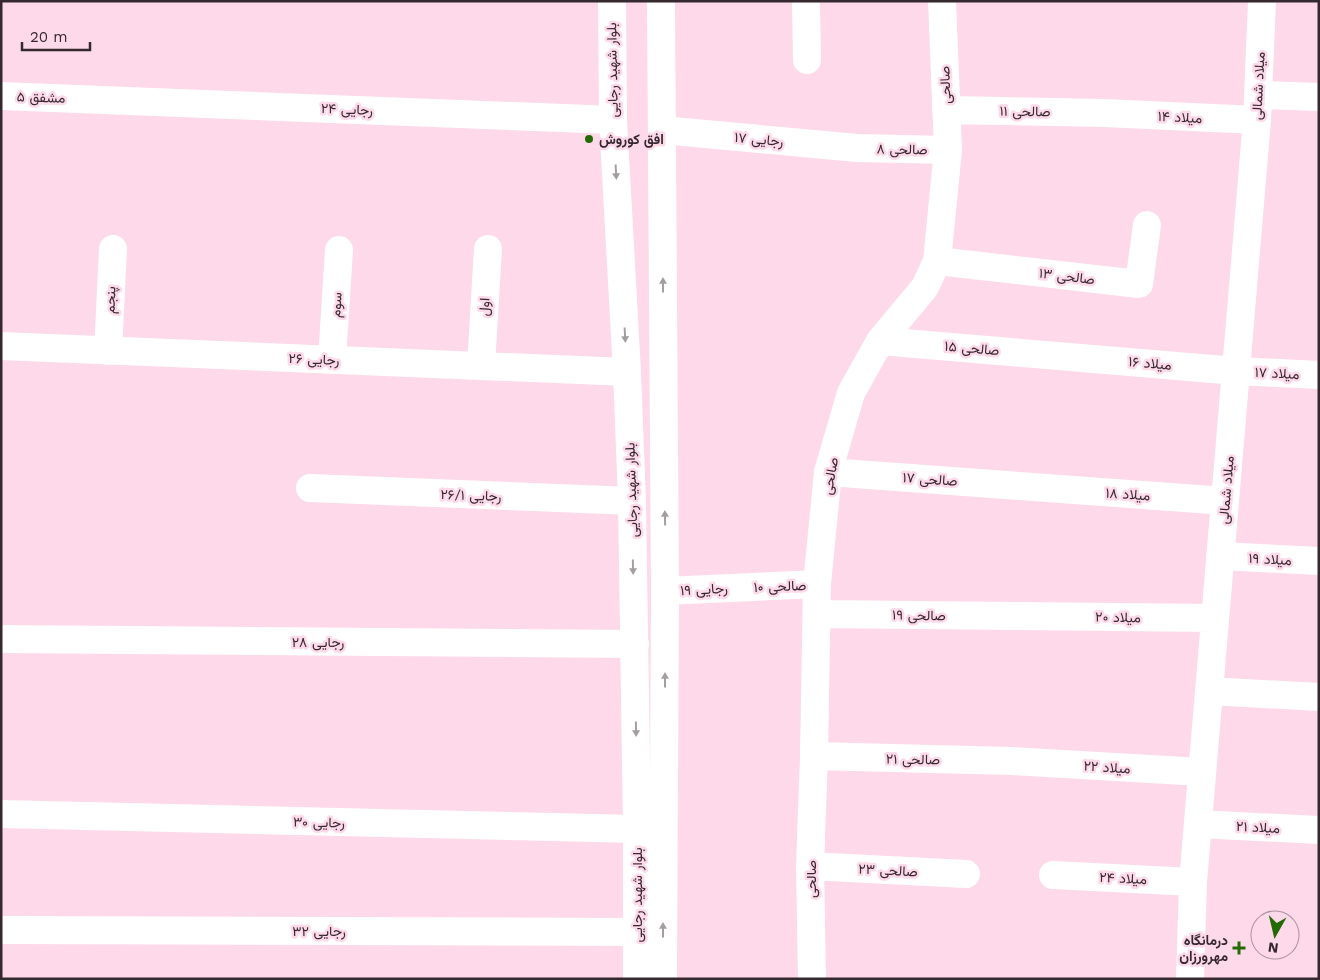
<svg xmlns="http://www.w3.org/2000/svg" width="1320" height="980" font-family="'Work Sans',Vazirmatn,sans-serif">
<rect width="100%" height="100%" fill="#fdd9e9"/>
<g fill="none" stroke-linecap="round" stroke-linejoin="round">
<path stroke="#fff" stroke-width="28" d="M806,1L807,60
M1259,95L1319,97
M1,96L613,120
M946,110L1104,113L1257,120
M662,130L857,148L948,150
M937,261L1139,284L1147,225
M880,341L1236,371L1319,375
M1,346L627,372
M108,351L113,249
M332,360L339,250
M481,366L488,249
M828,472L1225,501
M310,488L632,501
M1220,556L1319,561
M665,591L817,584
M817,614L1215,618
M1,639L635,644
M1209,691L1319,697
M814,756L1011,761L1202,772
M1,814L637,829
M1198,824L1319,830
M810,866L966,874
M1053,875L1193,882
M1,930L636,932
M812,979L810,866L814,756L817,584L828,472L851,393L880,341L925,287L937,261L948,150L942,1
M1190,979L1193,882L1257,120L1262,1"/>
<path stroke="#fff" stroke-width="28" d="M612,1L613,120L627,372L632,501L637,829V979
M661,1L665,591L663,979"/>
</g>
<defs><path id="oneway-solid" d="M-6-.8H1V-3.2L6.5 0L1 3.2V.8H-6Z" transform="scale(1.25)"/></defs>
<g fill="#a59ea1">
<use href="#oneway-solid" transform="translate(616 172) rotate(87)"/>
<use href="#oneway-solid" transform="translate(663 285) rotate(-90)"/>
<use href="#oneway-solid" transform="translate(625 335) rotate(87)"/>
<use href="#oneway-solid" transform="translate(665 518) rotate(-91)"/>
<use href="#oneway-solid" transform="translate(633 567) rotate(89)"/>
<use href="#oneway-solid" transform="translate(665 680) rotate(-90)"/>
<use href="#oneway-solid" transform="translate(636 729) rotate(89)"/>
<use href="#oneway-solid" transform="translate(663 930) rotate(-90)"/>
</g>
<g fill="#246a04" stroke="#fdd9e9" stroke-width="2">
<circle cx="589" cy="139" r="5"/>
<path d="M1236.5 940.5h5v5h5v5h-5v5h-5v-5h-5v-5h5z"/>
</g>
<g text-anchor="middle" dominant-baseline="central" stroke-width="5" stroke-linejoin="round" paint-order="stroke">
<g font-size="14" fill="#36282f" stroke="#fdd9e9">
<text transform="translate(612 70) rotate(-91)">بلوار شهید رجایی</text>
<text transform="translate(945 85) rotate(-92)">صالحی</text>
<text transform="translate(1258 86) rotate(-87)">میلاد شمالی</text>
<text transform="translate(41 97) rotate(2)">مشفق ۵</text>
<text transform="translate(347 109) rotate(2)">رجایی ۲۴</text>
<text transform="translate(1025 111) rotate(1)">صالحی ۱۱</text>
<text transform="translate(1180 117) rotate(3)">میلاد ۱۴</text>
<text transform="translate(759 139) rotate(5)">رجایی ۱۷</text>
<text transform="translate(902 149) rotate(1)">صالحی ۸</text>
<text transform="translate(1067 276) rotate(7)">صالحی ۱۳</text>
<text transform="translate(110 300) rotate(-88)">پنجم</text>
<text transform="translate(336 305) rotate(-86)">سوم</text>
<text transform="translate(484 307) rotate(-87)">اول</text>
<text transform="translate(972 348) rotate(5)">صالحی ۱۵</text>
<text transform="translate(314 359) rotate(2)">رجایی ۲۶</text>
<text transform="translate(1150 363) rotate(5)">میلاد ۱۶</text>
<text transform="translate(1277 373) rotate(3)">میلاد ۱۷</text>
<text transform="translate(830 476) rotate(-80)">صالحی</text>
<text transform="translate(930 479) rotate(4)">صالحی ۱۷</text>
<text transform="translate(631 490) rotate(-92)">بلوار شهید رجایی</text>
<text transform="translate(1226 490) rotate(-85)">میلاد شمالی</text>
<text transform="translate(1128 494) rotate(4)">میلاد ۱۸</text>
<text transform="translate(471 495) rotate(2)">رجایی ۲۶/۱</text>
<text transform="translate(1270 559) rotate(3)">میلاد ۱۹</text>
<text transform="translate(780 586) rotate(-2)">صالحی ۱۰</text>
<text transform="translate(704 589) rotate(-3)">رجایی ۱۹</text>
<text transform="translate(919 615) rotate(1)">صالحی ۱۹</text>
<text transform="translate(1118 617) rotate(1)">میلاد ۲۰</text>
<text x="318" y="642">رجایی ۲۸</text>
<text transform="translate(913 759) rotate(1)">صالحی ۲۱</text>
<text transform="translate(1107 767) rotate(4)">میلاد ۲۲</text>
<text transform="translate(319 822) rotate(1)">رجایی ۳۰</text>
<text transform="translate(1258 827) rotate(3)">میلاد ۲۱</text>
<text transform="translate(888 870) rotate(3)">صالحی ۲۳</text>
<text transform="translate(1123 878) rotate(3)">میلاد ۲۴</text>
<text transform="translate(811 879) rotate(-90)">صالحی</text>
<text transform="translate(637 895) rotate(-90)">بلوار شهید رجایی</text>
<text x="319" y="931">رجایی ۳۲</text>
</g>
<g font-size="14" font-weight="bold" fill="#36282f" stroke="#fdd9e9" text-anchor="start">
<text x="599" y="139">افق کوروش</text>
<text x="1228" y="940" text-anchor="end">درمانگاه<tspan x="1228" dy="16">مهرورزان</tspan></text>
</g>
</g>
<rect width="1320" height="980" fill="none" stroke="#36282f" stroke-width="5"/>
<g transform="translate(1275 935) rotate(188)"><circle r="24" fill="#fdd9e9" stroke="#ad929f"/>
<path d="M0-4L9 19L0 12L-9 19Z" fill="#246a04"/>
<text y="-8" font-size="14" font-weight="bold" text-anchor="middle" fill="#36282f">N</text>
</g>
<path d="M22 42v8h68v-8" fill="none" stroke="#36282f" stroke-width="2.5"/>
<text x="30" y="42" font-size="15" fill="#36282f" stroke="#fdd9e9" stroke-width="4" paint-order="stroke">20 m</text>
</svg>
